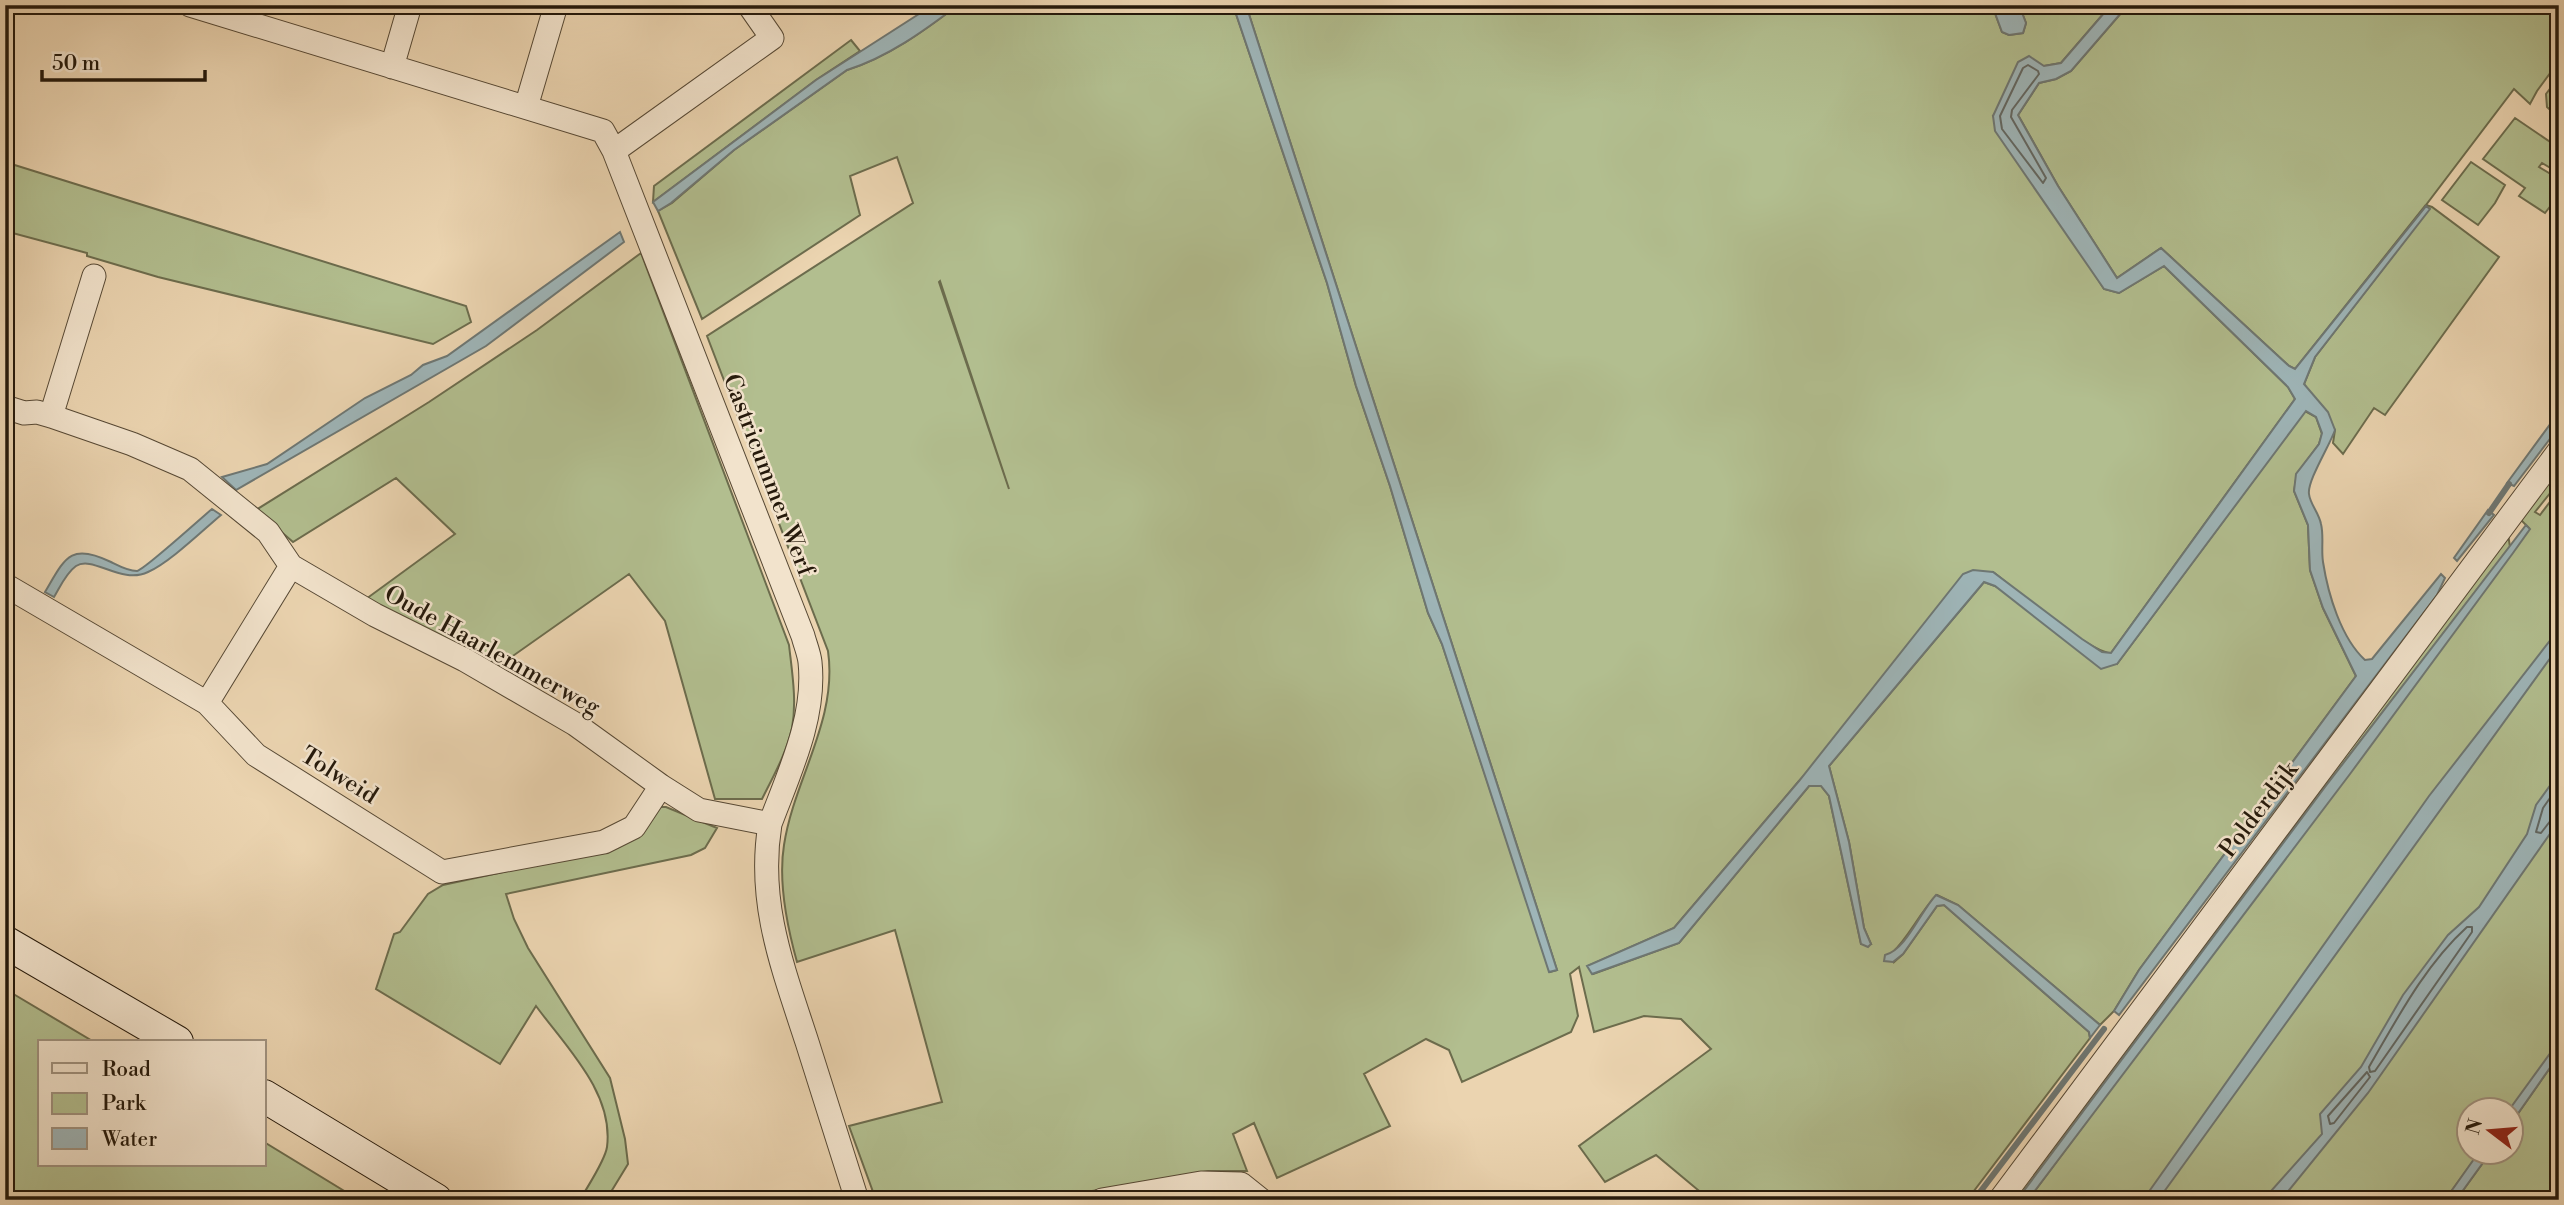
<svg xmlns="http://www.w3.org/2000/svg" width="2564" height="1205" font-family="'Libre Bodoni',serif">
<rect width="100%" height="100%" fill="#ebd4b0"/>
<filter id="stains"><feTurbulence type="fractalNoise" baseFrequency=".00286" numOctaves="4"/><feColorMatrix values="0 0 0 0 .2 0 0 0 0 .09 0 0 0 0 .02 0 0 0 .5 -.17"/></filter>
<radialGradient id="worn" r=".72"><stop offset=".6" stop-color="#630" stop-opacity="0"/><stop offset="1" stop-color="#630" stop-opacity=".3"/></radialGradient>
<path fill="#b2be8f" stroke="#6c6c4d" stroke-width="2" fill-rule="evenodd" d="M958,5H1233L1327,283L1356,386L1390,486L1428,613L1442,644L1550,972L1557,970L1246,5H1992L2002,32L2009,35L2023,33L2026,23L2019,5H2111L2061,63L2044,66L1993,116L2104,289L2119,293L2164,266L2288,387L2295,399L2111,653C2088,652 2015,588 1993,572L1799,781L1674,928L1588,966L1593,974L1679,943L1809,786H1821L1829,796L1861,944H1871L1864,928L1849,842L1829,766L1984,582L1995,586L2117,664L2305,411L2316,417L2322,434L2319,444L2297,474L2294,491L2308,525L2310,570L2323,608L2356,676L2139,970L2114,1011L2100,1025L1958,905L1937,895C1919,913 1910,936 1892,953L1894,962L1903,954L1937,906L1944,905L2089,1032L2090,1038L1967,1200H1678L1698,1190L1656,1155L1605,1182L1579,1146L1711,1049L1681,1019L1644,1016L1594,1032L1579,967L1570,974L1578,1016L1571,1032L1462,1082L1449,1050L1426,1039L1364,1074L1390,1126L1277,1178L1254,1123L1233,1134L1247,1171H1208L1040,1200H876L849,1126L942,1102L895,930L797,962C787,926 778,882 784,845C794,779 838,720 828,651L707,336L913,203L897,157L850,176L860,215L702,319L658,211L672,203L734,150L847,70C888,57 924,31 958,5ZM940,281L1009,489L939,282Z
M2128,5H2559V61L2537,91L2530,104L2514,89L2426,205L2432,207L2499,257L2385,415L2374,408L2343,454L2333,443L2335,430L2304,384L2315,357L2429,209L2425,206L2295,369L2289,366L2161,248L2117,278L2058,186L2018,115L2039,83L2056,79L2071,71Z
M851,40L860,51L816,80L653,202L654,186Z
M2559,77V118L2547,107L2546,94Z
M2515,118L2559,148V173L2542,163L2539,167L2559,179V195L2545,213L2519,196L2525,188L2483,159Z
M5,162L466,306L471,322L433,344L158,277L87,256V253L5,231Z
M2471,162L2505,185L2495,203L2478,225L2442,200Z
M641,253L789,645C792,672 797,701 792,728C787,752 773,777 762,799H715L665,621L629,574L500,665L366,599L455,534L396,478L293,542L256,510L429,402L537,330Z
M2559,464V482L2535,512L2540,515L2559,490V1042L2510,1110H2470V1152L2479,1153L2445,1200H2028L2529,528L2519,518Z
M2508,534L2510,547L2325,787L2017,1200H2005Z
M656,807H666L717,828L705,848L691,855L506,894L514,919L528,948L610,1078L625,1139L628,1164L606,1200H580C587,1187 605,1161 607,1147C614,1093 566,1047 536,1006L500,1064L376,989L394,934L400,932L428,894L443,885L619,847L639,833Z
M5,989L94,1042H40V1165H264V1142L359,1200H5Z
M2559,1055V1200H2456L2490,1153L2512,1152V1122Z"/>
<path fill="#9eb5b8" stroke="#6e7773" stroke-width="2" d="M933,5H958C924,31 888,57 847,70L734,150L671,203L658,211L653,202L816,80Z
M1233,5H1246L1557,970L1549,972L1442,644L1428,613L1390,486L1356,386L1327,283Z
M1992,5H2019L2026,23L2023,33L2009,35L2002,32Z
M2111,5H2128L2071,71L2056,79L2039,83L2018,115L2058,186L2117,278L2161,248L2289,366L2295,369L2426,206L2430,209L2315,357L2304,384L2328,412L2335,430C2330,445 2307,481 2309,494C2310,504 2319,513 2321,524C2324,536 2321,549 2323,562C2328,594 2341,638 2365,660L2372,659L2441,574L2445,578L2437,595L2119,1015L2114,1011L2139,970L2356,676L2323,608L2310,570L2308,525L2294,491L2296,474L2319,444L2322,433L2316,417L2306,411L2117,664L2101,669L1995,586L1984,582L1829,766L1849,842L1864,928L1871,944L1868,947L1861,944L1829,796L1821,786H1809L1679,943L1592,974L1587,966L1674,928L1799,781L1963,574L1973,570L1993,572L2082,639L2102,652L2111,653L2295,399L2288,387L2164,266L2119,293L2104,289L1995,131L1993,116L2018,62L2029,56L2044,66L2061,63Z
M620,232L624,242L486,346L236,490L222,477L267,464L365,398L411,375L423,365L447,356Z
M2559,412V427L2514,486L2507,483Z
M212,509L221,515C202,531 169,563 148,572C121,585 93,555 76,566C66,573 60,587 54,597L45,592C65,558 70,542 111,562C119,566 128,571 137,571C144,570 201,518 212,509Z
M2488,510L2494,515L2457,561L2454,558Z
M2526,525L2530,529L2513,553L2350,774L2028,1200H2017L2325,787Z
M2559,629V646L2158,1200H2143L2429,796Z
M2559,773V821L2368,1093L2281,1200H2263L2322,1134L2320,1114L2361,1067L2403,995L2448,935L2479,907L2527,834L2536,805Z
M1936,895L1958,905L2100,1025L2090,1038L2089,1032L1944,905L1937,906L1903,954L1893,962L1884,961L1885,955C1906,950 1920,912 1936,895Z
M2559,1041V1055L2512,1122V1110H2509Z
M2479,1152L2490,1153L2456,1200H2445Z"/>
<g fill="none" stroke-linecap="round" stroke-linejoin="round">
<path stroke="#626762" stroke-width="2" d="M2028,65L2038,71L2039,74L2012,110L2011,117L2046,178L2043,183L2002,129L2000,116L2023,68Z
M2559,785L2543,808L2536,832L2541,833L2551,820L2559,818
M2467,927H2472V932L2375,1071L2370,1072L2369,1067C2397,1019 2425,965 2467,927Z
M2367,1072L2370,1077L2334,1123L2330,1124L2328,1116Z"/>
<path stroke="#6e7773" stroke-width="6" d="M2489,513L2509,484
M1974,1200L2104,1029"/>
<g stroke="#564834" stroke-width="25">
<path id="street" d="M190,5L603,131L614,151L803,636C805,644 809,653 810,662C816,717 789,773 770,824
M392,67L410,5
M526,107L556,5
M614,151L772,38L749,5
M5,407L24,413L37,412L51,416L132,444L190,469L268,532L291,566L375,615L465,660L575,724L661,786L699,810L770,824C757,903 783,968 807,1042C824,1095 840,1147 857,1200
M51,416L94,276
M5,585L207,703L256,755L442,872L604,842L634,827L661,786
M207,703L291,566
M1102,1200L1201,1183L1241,1184L1261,1200
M2000,1200L2559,451"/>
</g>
<g stroke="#25190b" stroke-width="34">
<path id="secondary" d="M5,942L177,1042
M264,1096L436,1200"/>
</g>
<use href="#street" stroke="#f2e3cc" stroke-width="23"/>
<use href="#secondary" stroke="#f2e3cc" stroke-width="32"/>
</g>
<g text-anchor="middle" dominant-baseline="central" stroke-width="5" stroke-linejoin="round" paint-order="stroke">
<g font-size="24" fill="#25190b" stroke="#f2e3cc">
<text transform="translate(768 475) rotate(69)">Castricummer Werf</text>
<text transform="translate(492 651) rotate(29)">Oude Haarlemmerweg</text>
<text transform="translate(339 776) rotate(32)">Tolweid</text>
<text transform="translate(2259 810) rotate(-53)">Polderdijk</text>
</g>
</g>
<rect width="2564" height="1205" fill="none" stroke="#ebd4b0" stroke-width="28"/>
<rect x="7" y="7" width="2550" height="1191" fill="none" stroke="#25190b" stroke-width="3.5"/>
<rect x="14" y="14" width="2536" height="1177" fill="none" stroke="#25190b" stroke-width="2"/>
<rect x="38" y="1040" width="228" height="126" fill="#f2e3cc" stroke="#a0927f" stroke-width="2"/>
<rect x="52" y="1063" width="35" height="10" fill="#f2e3cc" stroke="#a0927f" stroke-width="2"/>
<text x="102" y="1076" font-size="21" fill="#25190b">Road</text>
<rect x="52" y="1093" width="35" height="21" fill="#b2be8f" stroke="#a0927f" stroke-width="2"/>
<text x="102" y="1110" font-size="21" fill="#25190b">Park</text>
<rect x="52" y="1128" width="35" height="21" fill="#9eb5b8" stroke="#a0927f" stroke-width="2"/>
<text x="102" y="1146" font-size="21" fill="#25190b">Water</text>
<g transform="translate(2490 1131) rotate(286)"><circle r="33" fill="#f2e3cc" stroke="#a0927f" stroke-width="2"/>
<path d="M0-5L12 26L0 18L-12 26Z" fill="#8f2418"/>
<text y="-10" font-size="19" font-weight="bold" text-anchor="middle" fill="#25190b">N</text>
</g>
<path d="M42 70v10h163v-10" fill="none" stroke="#25190b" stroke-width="3.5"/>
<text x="52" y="70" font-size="21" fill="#25190b" stroke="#f2e3cc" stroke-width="5" paint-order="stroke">50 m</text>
<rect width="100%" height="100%" filter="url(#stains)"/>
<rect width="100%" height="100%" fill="url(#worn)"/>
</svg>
